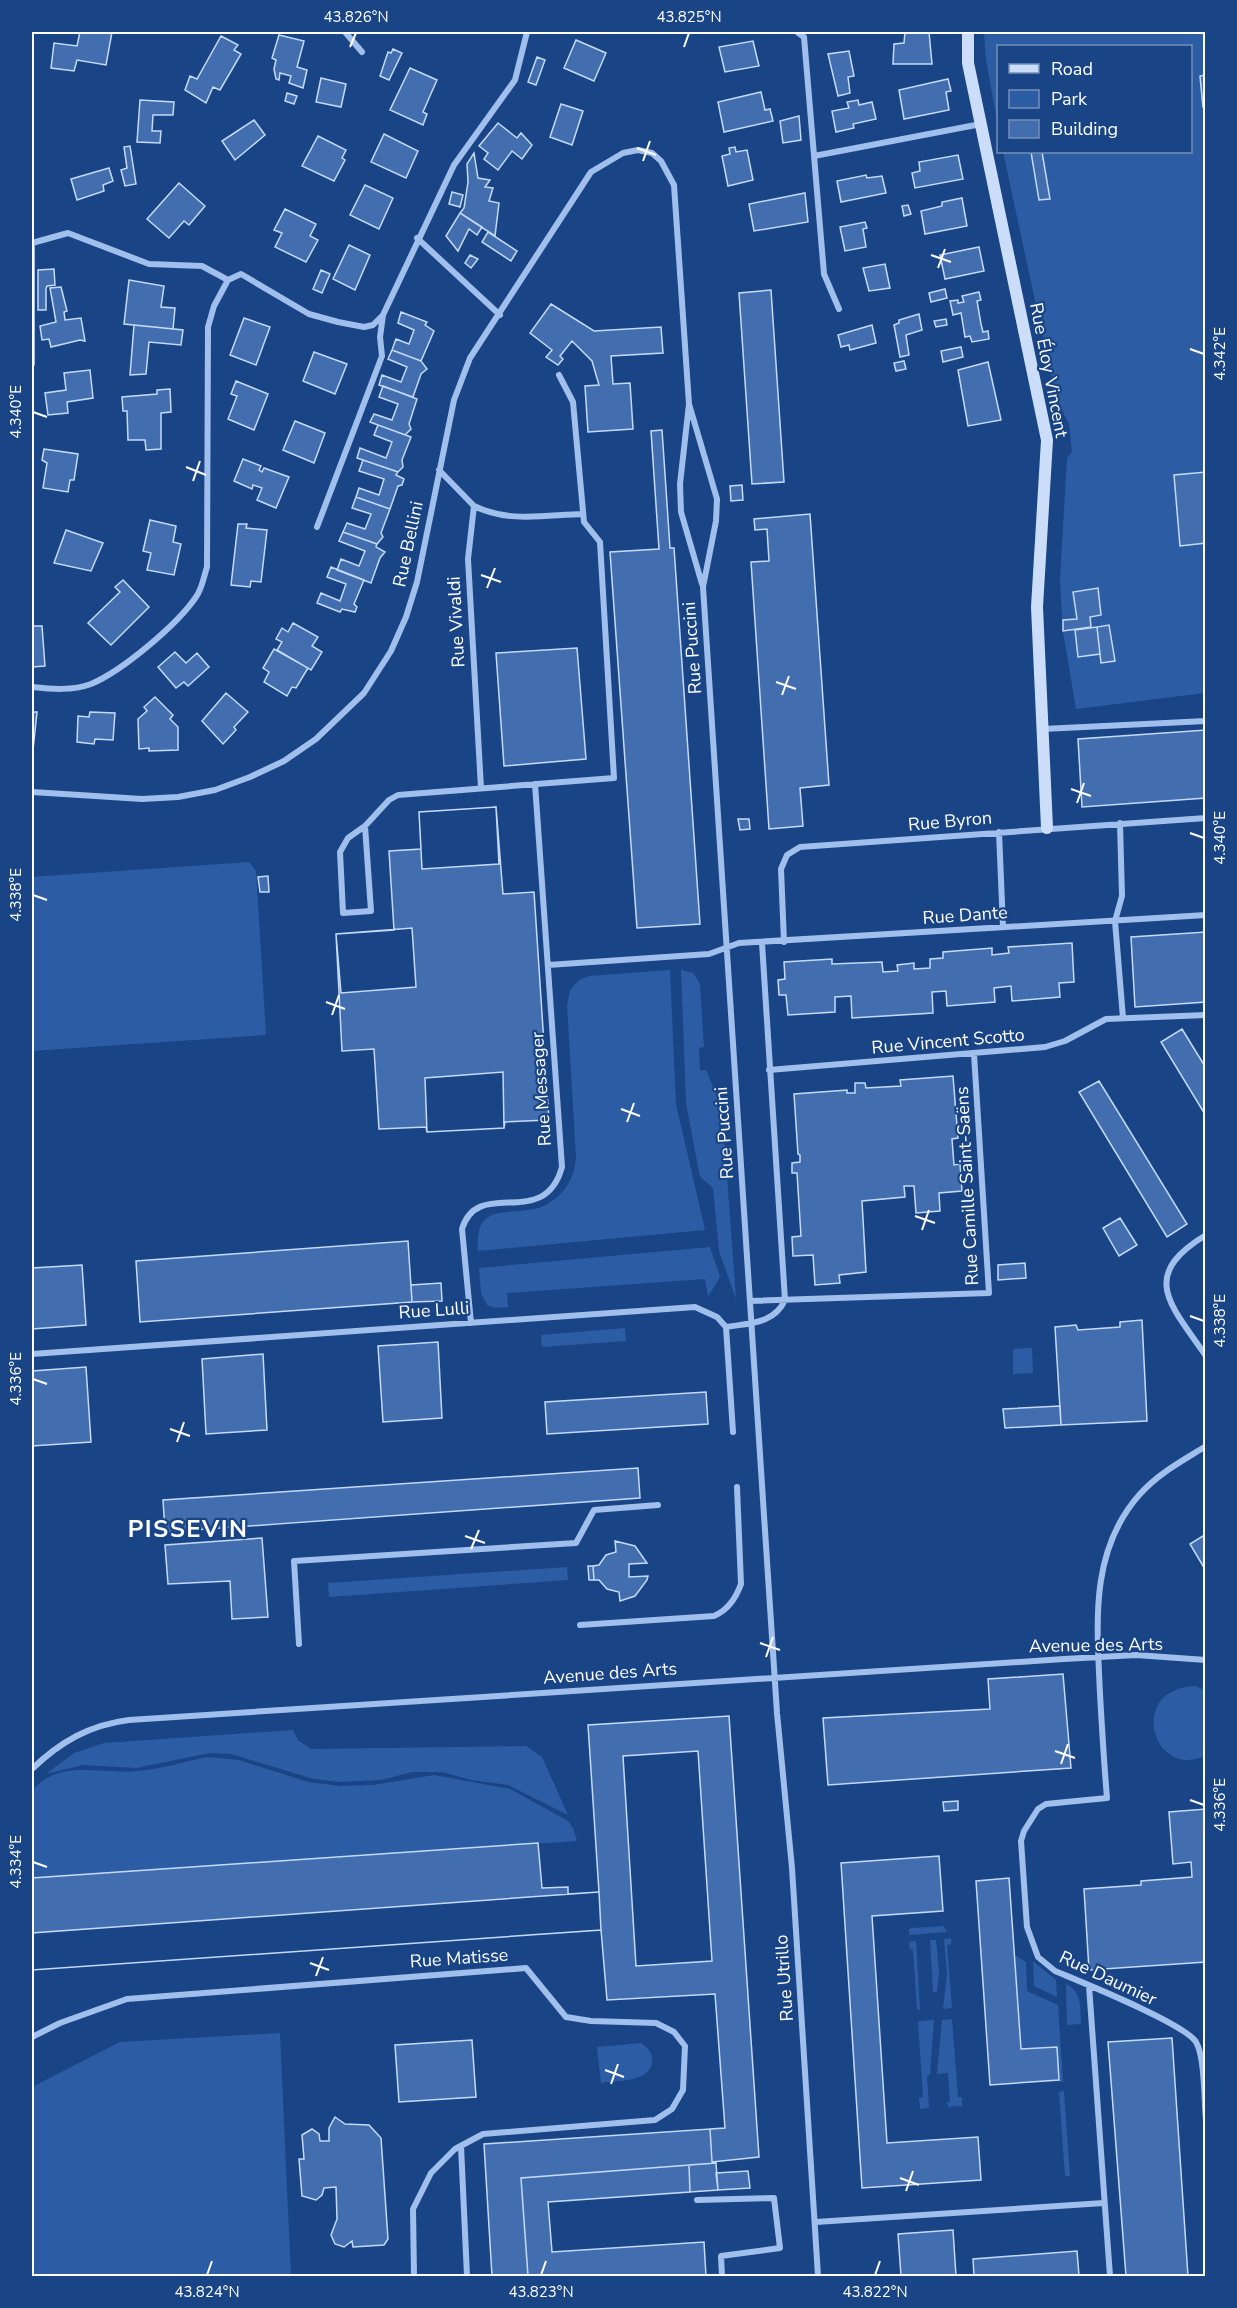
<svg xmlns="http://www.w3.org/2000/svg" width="1237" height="2308" font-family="'Nunito Sans',sans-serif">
<rect width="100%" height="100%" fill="#194486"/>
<path fill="#2c5da4" d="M984,32H1205V693L1076,709L1063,632L1060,580L1067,458L1072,452L1069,424L1056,398L1003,152H1190V46H998V127L986,60Z
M249,862L256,871L266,1035L32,1051V877Z
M670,970L676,1104L705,1230L478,1251C474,1204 504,1215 535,1209C559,1203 575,1181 576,1157L567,1005L570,990L579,980L589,976Z
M681,970L693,973L700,984L704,1047L699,1048L700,1070H706L722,1108L736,1299L719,1251L713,1188L700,1177L686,1103Z
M710,1247L720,1277L708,1297L705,1279L507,1293L508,1307L495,1308L487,1305L481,1293L479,1268Z
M625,1328L626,1341L542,1347L541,1335Z
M1032,1348L1033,1373L1013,1374V1349Z
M567,1567L568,1580L329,1597L328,1583Z
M1195,1686L1205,1690V1756C1153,1780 1126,1689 1195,1686Z
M293,1730L298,1740L311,1749L526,1746L542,1757L568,1815L508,1785L471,1780L442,1772H412L381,1780L339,1782L314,1779L231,1754L210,1753L136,1768L82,1765L46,1774L74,1753L104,1743Z
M207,1757L239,1760L308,1782L341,1786L373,1785L434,1775L510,1789L568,1821L573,1828L577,1841L32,1878V1791C59,1758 102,1775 138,1771C161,1769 184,1762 207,1757Z
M944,1926L947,1932L909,1935V1929L912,1928Z
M951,1938V1944L947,1945L952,2008L943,2009L947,1974L944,1939Z
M930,1940H936L939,1973L937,1992H933Z
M916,1941L920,2010H917L913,1949H910L909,1942Z
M1015,1955L1026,1962L1027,1991L1058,2005L1063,2082H1059L1056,2047L1021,2049Z
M1033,1961L1056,1980L1057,1997L1034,1986Z
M1066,1984C1083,1992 1080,2009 1081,2024L1067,2025Z
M952,2019L958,2097H962V2106L948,2107L947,2102H950L948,2073L937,2074L942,2020Z
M934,2020L930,2075L927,2076L929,2108L920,2109L919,2098L923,2097L918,2021Z
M280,2033L291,2276H32V2087L120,2042Z
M641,2043C649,2049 653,2053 652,2063C648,2083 617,2080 601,2083L597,2047Z
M1064,2091L1070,2176H1065L1059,2092Z"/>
<path fill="#426eaf" stroke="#c5daf9" stroke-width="1.5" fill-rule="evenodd" d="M80,32H112L106,65L77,60L74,71L51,68L54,43L77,46Z
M905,32H929L932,64H893L894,44L904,43Z
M279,35L304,41L297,67L307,70L303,88L289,83L291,76L280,73L279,80L276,79L274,69L276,60L272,58Z
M221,36L238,45L234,50L241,54L220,90L213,87L206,103L185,90L190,76L197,79Z
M576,40L606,53L594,81L564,68Z
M753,41L759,66L725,72L719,47Z
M393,49L402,53L389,80L380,76L388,52L391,53Z
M849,51L854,76L848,77L850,93L838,96L828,54Z
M537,57L545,60L536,85L528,82Z
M410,68L437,80L423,112L427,114L423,125L390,110Z
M1206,75V107H1203L1200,76Z
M321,78L346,84L341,107L316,102Z
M948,79L951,91L946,92L949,110L904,119L899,90Z
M761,92L765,110L770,109L773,121L724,132L718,102Z
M287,93L297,96L294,104L285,101Z
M140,100L174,102L173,115H153L152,131H161L160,143L137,142Z
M858,100L859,105L872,102L876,119L853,124L854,128L836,132L832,111L849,108L847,102Z
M561,104L583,111L572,145L550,137Z
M799,116L801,140L783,143L780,121Z
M254,120L265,135L235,160L222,141Z
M498,123L517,138L521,133L532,145L522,159L512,151L498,170L484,159L488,153L479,146Z
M384,134L418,151L406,178L371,162Z
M318,136L346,150L342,158L345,160L334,181L302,166Z
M130,146L136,184L125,186L121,170L127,168L124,147Z
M735,147L736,152L747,150L753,180L728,186L722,156L730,154L729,148Z
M1031,152H1042L1050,199L1039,200Z
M474,153L478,178L490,180L485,187L493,188L489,201L499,203L495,236L460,213L464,208L468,182L467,164Z
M958,155L963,179L915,188L912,173L920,171L919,162Z
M109,168L113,181L103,185L104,191L77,200L71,179Z
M866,175L867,178L882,176L886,193L841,202L837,181Z
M179,183L205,206L189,225L184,221L169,238L147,219Z
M365,185L393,198L379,229L350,215Z
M452,192L463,195L460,207L449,204Z
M805,193L808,222L754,231L749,204Z
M962,198L967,226L925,234L921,211L942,206V202Z
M908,205L911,214L904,216L902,206Z
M285,209L316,224L310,236L318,240L306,262L275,247L282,233L274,230Z
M460,213L482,227L477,235L469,229L458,251L446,236Z
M865,222L867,228L863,229L866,247L845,251L840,227Z
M488,232L517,251L511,261L482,242Z
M349,245L370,255L355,290L333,279Z
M979,247L984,271L945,279L940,255Z
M470,255L478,259L471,268L465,263Z
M885,264L890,288L869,291L863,268Z
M54,269L55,285L47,286L46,289V310H38V270Z
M321,270L330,274L322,293L313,289Z
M129,280L164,286L161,307L175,308L173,329L124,324Z
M61,287L67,311L64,312L65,320L81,318L85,341L80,340L51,347L49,339L42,340L40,326L56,322L50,288Z
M945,289L947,298L931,302L929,293Z
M771,290L784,482L752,484L739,293Z
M979,292L981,300L977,301L981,324L983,332L988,331L989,339L972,342L970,336L965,337L961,313L953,315L950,301L958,300V303L964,302L962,296Z
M551,304L594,331L661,327L663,353L611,356L613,384L630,383L633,429L588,432L585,386L599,385L592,361L572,341L560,356L563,359L558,365L546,357L552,350L530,333Z
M401,312L427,322L425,325L434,331L421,361L392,350L396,339L409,344L414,330L398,323Z
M919,314L922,330L906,335L909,355L900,357L894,325L899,323V320Z
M244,318L270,327L256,365L230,355Z
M946,319L947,325L936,327L934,321Z
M134,325L183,330L181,345L149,342L146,374L130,375Z
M872,325L876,343L850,350L849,345L841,347L838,335Z
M961,347L963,357L943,362L941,351Z
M392,350L421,361L427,369L421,374L413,397L379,385L382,375L401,382L407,367L388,359Z
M314,352L347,364L335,394L303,381Z
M904,361L906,369L896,371L894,363Z
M988,362L1001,420L968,426L958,370Z
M90,370L93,398L67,402L68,413L48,415L45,393L66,390L64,373Z
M236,381L268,394L254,430L228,419L237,396L231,394Z
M383,386L417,399L409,424L411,429L405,435L370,422L374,414L392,420L398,404L379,397Z
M170,389L171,412L161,413V449L146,450L145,440H128L127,411H123L122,397L157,394V390Z
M295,421L325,433L314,463L283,450Z
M378,425L411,437L402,460L403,467L398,472L357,458L360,448L386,458L392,442L374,435Z
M662,430L670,548H674L700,924L637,928L610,552L659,549L651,431Z
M44,449L78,454L74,480H70L68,492L43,488L47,463L42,460Z
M243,459L261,466L259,470L262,472L264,468L289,477L276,508L257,500L262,488L253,485L252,489L234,481Z
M363,460L398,472L396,475L404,479L402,485L398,486L390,509L356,497L359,488L379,495L384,479L359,471Z
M1206,472V543L1180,546L1174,475Z
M742,485L743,500L731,501L730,486Z
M356,497L390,509L381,533L383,537L377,544L343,532L347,523L365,529L371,514L352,508Z
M810,514L829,785L800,788L803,826L769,829L751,562L769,561L767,529L755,530L754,519Z
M150,520L176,526L173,542L181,544L174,575L147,570L151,553L143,551Z
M238,524H247L246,528L267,530L261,582L251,581L250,587L231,585Z
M66,530L103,543L91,571L54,563Z
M343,532L377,544L376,547L385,552L380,558L371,583L337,570L341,559L359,566L365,551L339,541Z
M331,567L364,580L354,604L357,607L355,612L342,609L340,612L317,603L321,593L340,601L346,584L327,577Z
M123,580L149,607L111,645L88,623L120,592L115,587Z
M1098,588L1101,615L1090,617L1091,627L1063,631V620L1077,619L1073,592Z
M293,623L318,637L312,646L322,652L311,670L277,650L282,642L276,639L282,628L288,632Z
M1109,625L1115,661L1101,663L1097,627Z
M32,626H42L45,666L32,667Z
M1097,627L1100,654L1078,657L1075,630Z
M577,648L586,759L504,766L496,653Z
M274,649L308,668L296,688L292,687L287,696L264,682L269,672L263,668Z
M175,652L186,663L197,653L209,667L188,686L184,682L176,688L158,667Z
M226,693L248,712L234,727L236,730L223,744L202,721Z
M155,697L173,715L170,719L178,727V750L149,751V748L139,749L138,719L147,711L144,707Z
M32,712H37L33,750H32Z
M90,712L115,713L113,740L95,739L94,744L77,742L78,716L89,717Z
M1206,730V798L1082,807L1078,739Z
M496,807L503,894L534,892L549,1120L505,1122L504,1128L427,1132L426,1127L379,1129L374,1049L342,1051L336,934L394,930L389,851L421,849L419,812Z
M496,807L499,864L422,869L419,812Z
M738,819H749L750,829L740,830Z
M268,876L269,892H260L258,877Z
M412,928L416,987L341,993L336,934Z
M1206,932V1002L1135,1007L1131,937Z
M1072,943L1074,982L1059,983L1060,997L1012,1001L1011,986L994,988L995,1002L947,1006L946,991L932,992L933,1013L852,1018L851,996L835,997V1012L788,1015L786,995H779L778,980L785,979L784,962L832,959V964L882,962L883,972L898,971L897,965L914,963V969L930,968V959L943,958V952L992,948V955L1009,953L1008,947Z
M1182,1029L1206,1068V1116L1161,1042Z
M503,1072L504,1128L427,1132L425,1078Z
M953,1076L958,1138L952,1139L954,1165L960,1164L962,1191L939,1193L940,1211L916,1213L914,1186H904L905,1197L862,1201L866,1272L839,1275L840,1283L815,1285L813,1255L793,1256L792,1237L801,1236L797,1173H792V1163L800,1162V1155L798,1154L794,1094L847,1090V1093H855V1083H865L866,1088L901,1086L900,1080Z
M1099,1081L1187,1224L1167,1237L1079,1092Z
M1120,1218L1137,1245L1119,1256L1103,1228Z
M408,1241L412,1302L140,1322L136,1261Z
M1025,1263L1026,1278L998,1280V1265Z
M82,1265L86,1325L32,1329V1268Z
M441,1283L442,1301L412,1302L411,1285Z
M1142,1320L1147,1421L1061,1425L1055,1327L1076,1325L1078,1330L1120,1327V1322Z
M438,1342L442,1418L383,1422L378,1346Z
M263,1354L267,1430L206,1434L202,1359Z
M86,1367L91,1442L32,1446V1371Z
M706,1392L708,1424L547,1434L545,1402Z
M1060,1406L1061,1425L1005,1428L1003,1409Z
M638,1468L640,1498L165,1532L163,1500Z
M1206,1534V1571L1190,1544Z
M262,1538L268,1617L232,1619L230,1581L168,1584L165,1545Z
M615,1541L635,1546L647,1563L629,1564V1577L648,1576L647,1580L635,1596L620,1601L619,1592L607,1589L599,1580H594L593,1566L599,1565L606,1555L616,1552Z
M588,1566H593L594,1580H589Z
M1063,1674L1071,1768L828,1785L823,1718L990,1709L988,1679Z
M729,1716L759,2157L712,2162L710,2129L725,2128L715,1994L607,2000L601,1930L32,1970V1878L538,1843L542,1888L568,1887V1894L599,1892L588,1725ZM698,1751L712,1961L636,1966L623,1756Z
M958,1801V1810L944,1811L943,1802Z
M1206,1809V1962L1089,1970L1084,1889L1141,1885V1881L1192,1877L1191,1862L1173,1864L1169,1812Z
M939,1856L943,1911L872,1916L887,2143L978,2137L981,2180L862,2188L841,1863Z
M1009,1878L1021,2049L1057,2047L1059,2080L990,2085L976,1881Z
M599,1892L601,1930L32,1970V1933Z
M1172,2038L1188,2276H1126L1108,2042Z
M472,2040L476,2097L399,2102L395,2045Z
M335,2117L345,2124L369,2125L381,2138L388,2239L384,2245L353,2247L352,2241L344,2247L335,2244L331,2235L337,2219L336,2187L324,2188L322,2195L316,2200L302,2196L299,2159H304L302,2135L312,2129L319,2134L320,2141H329V2128Z
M710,2129L712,2162L716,2163L521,2178L528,2276H492L484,2144Z
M716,2163L718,2190L690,2192L689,2165Z
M689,2165L690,2192L548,2202L552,2252L704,2242L706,2276H528L521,2178Z
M748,2171L750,2188L718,2190L716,2173Z
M953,2230L956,2276H901L898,2234Z
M1077,2251L1079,2276H974L973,2259Z"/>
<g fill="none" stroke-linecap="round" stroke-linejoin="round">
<path stroke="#a0bfec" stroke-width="6" d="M345,32L362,52
M797,32L804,37L824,274L839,309
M814,156L981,124
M417,238L500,315
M32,243L68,233L149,264L202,266L228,280L241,274L309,314L338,322L364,327L373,325L383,315L454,165L515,80L527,32
M32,247V364
M689,404L717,499L716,521L703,587L777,1713L792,1868L818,2276
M439,470L474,506L468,559L481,788
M474,506C509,523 545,515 583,514
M317,527L382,356L380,337L383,315
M32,687C51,689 72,691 91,684C122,671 177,625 196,597C202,589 204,576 207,567L208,327L214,306L228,280
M1043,729L1206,721
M32,792L142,799L178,797L215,790L250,777L284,761L316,739L364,693L391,651L406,617L417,582L454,400L470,358L591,172L623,153L638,150L652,153L661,161L674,185L689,404L680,484L681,512L702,584
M1120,823L1122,896L1115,921L1123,1018
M365,826L371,911L343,913L340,852L348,838L365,826L389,800L398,795L614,778L600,542L584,522L573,402L559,375
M999,832L1003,927
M784,942L781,869L787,855L800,847L1206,818
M548,965L709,954L739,943L1206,915
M769,1070L1045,1047L1065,1041L1106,1019L1206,1015
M1206,1235C1138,1276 1171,1305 1206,1356
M750,1301L989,1293L974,1054
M471,1323L462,1229C478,1176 544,1232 562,1167L535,784
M726,1327C750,1323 774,1324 785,1300L762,943
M32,1354L695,1307L717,1317L726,1327L733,1432
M1206,1446C1182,1461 1159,1473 1140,1494C1089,1551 1097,1624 1100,1694C1102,1729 1104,1763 1107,1798L1046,1804L1038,1809L1024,1831L1021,1841L1027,1927L1038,1957L1055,1971C1081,1982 1184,2023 1196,2042C1205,2057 1204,2101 1206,2120
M580,1625L714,1616C728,1610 736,1598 741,1584L737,1487
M299,1644L294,1561L576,1543L594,1510L658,1505
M32,1769C60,1742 89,1725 129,1720L1064,1659L1136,1655L1206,1660
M1089,1986L1110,2276
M32,2037L60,2023L127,1999L526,1968L566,2017L591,2021L656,2023L674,2032L685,2046L683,2090L672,2109L655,2120L483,2134L455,2149L431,2173L413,2209L414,2276
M461,2146L467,2276
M697,2200L774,2198L780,2248L721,2256L722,2276
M816,2222L1104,2203"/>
<path stroke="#ccddf9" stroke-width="12" d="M968,32V63L1047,440L1037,607L1047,828"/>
</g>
<path fill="none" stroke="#fff" stroke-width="2" d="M350,47L356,33M684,47L689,33M637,148L656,155M643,161L650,141M931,255L951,262M938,268L945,249M1190,349L1204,354M33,412L47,417M186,467L206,475M193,481L200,461M481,575L501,582M487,588L495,568M776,682L796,689M782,695L789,676M1071,789L1091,796M1077,803L1084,783M1190,833L1204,838M33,895L47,900M326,1002L345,1009M332,1015L339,995M621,1109L640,1116M627,1122L634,1103M915,1216L935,1223M922,1230L929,1210M1190,1316L1204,1321M33,1379L47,1384M170,1429L190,1436M177,1442L184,1422M465,1536L485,1543M471,1549L479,1530M760,1643L780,1650M766,1657L773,1637M1055,1751L1075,1758M1061,1764L1068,1744M1190,1800L1204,1805M33,1862L47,1867M310,1963L329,1970M316,1976L323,1957M605,2070L624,2077M611,2084L618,2064M900,2178L919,2185M906,2191L913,2171M207,2275L212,2261M541,2275L546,2261M875,2275L880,2261"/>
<g text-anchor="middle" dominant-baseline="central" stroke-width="4.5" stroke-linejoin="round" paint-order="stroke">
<g font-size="18" fill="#fff" stroke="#194486">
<text transform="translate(1049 370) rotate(79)">Rue Éloy Vincent</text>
<text transform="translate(408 544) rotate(-78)">Rue Bellini</text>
<text transform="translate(456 622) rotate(-93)">Rue Vivaldi</text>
<text transform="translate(692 648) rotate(-94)">Rue Puccini</text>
<text transform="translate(950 821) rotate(-5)">Rue Byron</text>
<text transform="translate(965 915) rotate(-4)">Rue Dante</text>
<text transform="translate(948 1041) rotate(-5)">Rue Vincent Scotto</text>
<text transform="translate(541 1089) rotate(-94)">Rue Messager</text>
<text transform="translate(724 1133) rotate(-94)">Rue Puccini</text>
<text transform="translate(967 1186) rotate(-93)">Rue Camille Saint-Saëns</text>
<text transform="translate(434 1310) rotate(-4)">Rue Lulli</text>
<text transform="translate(1096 1645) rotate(-1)">Avenue des Arts</text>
<text transform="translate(610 1673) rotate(-4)">Avenue des Arts</text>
<text transform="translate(459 1958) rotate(-4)">Rue Matisse</text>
<text transform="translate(784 1978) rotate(-94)">Rue Utrillo</text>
<text transform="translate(1108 1978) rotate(25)">Rue Daumier</text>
</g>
<g font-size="24" font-weight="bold" letter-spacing="1.5" fill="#fff" stroke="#194486">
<text x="188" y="1529">PISSEVIN</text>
</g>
</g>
<rect width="1237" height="2308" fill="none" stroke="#194486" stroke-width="66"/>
<rect x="997" y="45" width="195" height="108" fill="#194486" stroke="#758fb6" stroke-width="1.5"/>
<rect x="1009" y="64" width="30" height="9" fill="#ccddf9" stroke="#758fb6" stroke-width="1.5"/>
<text x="1051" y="75" font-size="18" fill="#ffffff">Road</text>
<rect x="1009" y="90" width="30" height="18" fill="#2c5da4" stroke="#758fb6" stroke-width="1.5"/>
<text x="1051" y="105" font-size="18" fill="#ffffff">Park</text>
<rect x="1009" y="120" width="30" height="18" fill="#426eaf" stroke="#758fb6" stroke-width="1.5"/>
<text x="1051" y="135" font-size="18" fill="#ffffff">Building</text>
<rect x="33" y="33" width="1171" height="2242" fill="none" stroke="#fff" stroke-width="2"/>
<g font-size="15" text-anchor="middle" fill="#fff">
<text x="356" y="22">43.826°N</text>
<text x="689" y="22">43.825°N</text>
<text transform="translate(1220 354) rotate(-90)" y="5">4.342°E</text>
<text transform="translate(16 412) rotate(-90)" y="5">4.340°E</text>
<text transform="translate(1220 838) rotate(-90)" y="5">4.340°E</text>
<text transform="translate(16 895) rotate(-90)" y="5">4.338°E</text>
<text transform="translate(1220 1321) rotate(-90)" y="5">4.338°E</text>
<text transform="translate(16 1379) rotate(-90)" y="5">4.336°E</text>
<text transform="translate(1220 1805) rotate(-90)" y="5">4.336°E</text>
<text transform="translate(16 1862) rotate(-90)" y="5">4.334°E</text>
<text x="207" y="2297">43.824°N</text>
<text x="541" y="2297">43.823°N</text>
<text x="875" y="2297">43.822°N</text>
</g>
</svg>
